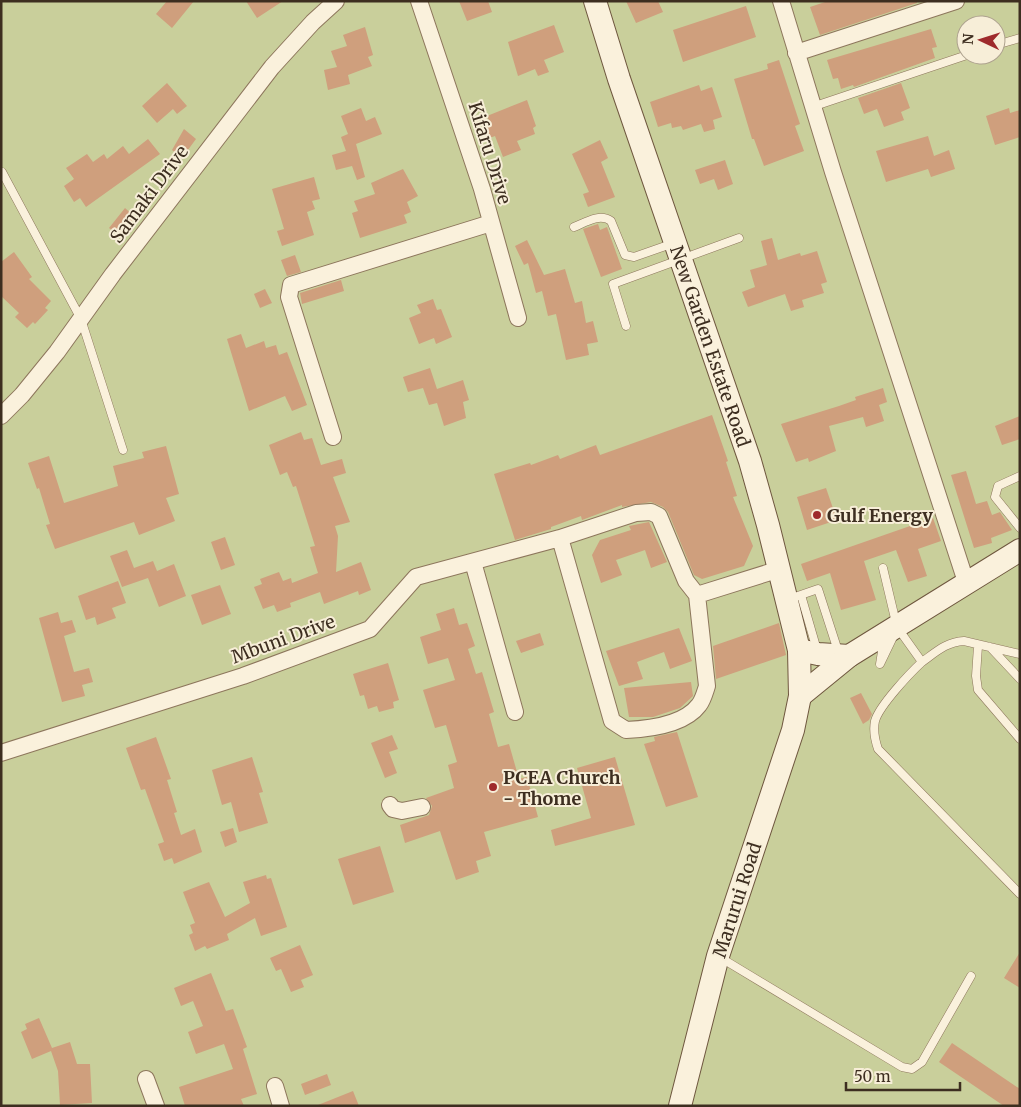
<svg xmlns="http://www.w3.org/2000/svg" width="1021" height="1107" font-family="Merriweather,serif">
<rect width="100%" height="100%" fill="#f0e4c8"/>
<path fill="#c9cf9b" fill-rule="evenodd" d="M1,1H1020V1106H1ZM966,25H996V55H966Z"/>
<path fill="#cf9f7d" d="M167,1H194L172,28L156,14Z
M246,1H283L257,18Z
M459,1H488L492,12L467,21Z
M626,1H658L663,12L636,23Z
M828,1H917V3L820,35L810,7Z
M746,6L756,37L683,62L673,30Z
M554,25L564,52L544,60L549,72L538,76L535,69L518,76L508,42Z
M365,27L373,55L368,57L372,66L348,75L350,84L328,90L324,70L337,67L331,51L347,46L343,35Z
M931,29L937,47L932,48L935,58L854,87L853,85L841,89L838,78L833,79L827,60Z
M779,60L800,124L795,126L804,151L764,166L754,139H752L734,79L768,69L767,64Z
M167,83L187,106L177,114L173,109L157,123L142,106Z
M901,83L910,108L901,112L904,120L884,127L877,109L864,114L858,98Z
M699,85L701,91L712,87L722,117L713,120L715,129L704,132L701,124L683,130L681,126L672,128L671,123L658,127L650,102Z
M527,100L536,126L533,128L535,134L517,141L521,150L503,157L495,136L487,139L481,128L490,124L487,116Z
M361,108L366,121L375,117L382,134L356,144L365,177L357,180L352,166L336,170L332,155L346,151L341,137L348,134L341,116Z
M1009,108L1010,113L1020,110V137L995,145L986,116Z
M184,129L196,139L182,158L172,150Z
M928,136L934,156L949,150L955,169L931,177L928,169L886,182L876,151Z
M148,139L160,154L86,207L80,198L74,202L64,186L74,179L66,168L87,154L93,162L104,154L107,159L123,146L129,154Z
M600,140L608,158L601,162L615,197L588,207L583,194L589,192L572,154Z
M725,160L733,184L718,190L714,179L700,184L695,170Z
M403,169L418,196L407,202L411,212L404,215L407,223L360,238L352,213L358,211L354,201L375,194L371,183Z
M314,177L320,199L312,201L315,209L307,212L314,235L282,246L277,231L284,229L272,189Z
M125,208L135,217L120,236L109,228Z
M598,224L600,230L607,227L622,269L601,277L583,229Z
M772,238L778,260L800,253L801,256L817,251L827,282L821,284L824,293L802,300L804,307L791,311L785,294L748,307L742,292L755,287L750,270L767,265L761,241Z
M527,240L544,275L565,269L575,303L582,301L586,323L593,321L598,342L587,344L589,355L566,360L556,314L548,316L542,291L536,293L528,263L524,265L515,246Z
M14,252L32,277L29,279L51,301L45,308L48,310L35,324L33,322L27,328L15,317L19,313L1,296V262Z
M295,255L301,272L287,276L281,260Z
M341,280L344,291L302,304L300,293Z
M265,289L272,303L260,308L254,294Z
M433,299L437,310L441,309L452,337L436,344L434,338L419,344L409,318L421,313L417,305Z
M241,334L246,348L264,341L266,348L276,345L279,355L287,352L307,405L292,411L285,396L249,411L227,339Z
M430,368L437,389L463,380L469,400L463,402L466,418L444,426L437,403L429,405L423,388L408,392L403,377Z
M883,388L887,402L879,405L884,421L866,427L863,417L829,426L836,451L809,462L808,458L796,462L781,424L839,406L856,400L855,397Z
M712,415L728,461L726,462L737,496L733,497L753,546L744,566L702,579L694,575L668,512L663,507L651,502L622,507V505L582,520L581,516L551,527V529L515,540L494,474L530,463L531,465L558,455L560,459L596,445L600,455Z
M1020,416V439L1002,445L995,426Z
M301,432L304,440L312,438L321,465L342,459L346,473L333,477L350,522L335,526L338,536L336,572L361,562L371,590L359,595L358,591L324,604L320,592L290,603L291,607L277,612L274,605L263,609L254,587L262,584L260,579L279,572L283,581L291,578L292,583L318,573L310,547L315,546L296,486L293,487L287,472L280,475L269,445Z
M166,446L179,494L166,498L175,521L139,535L134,522L55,549L46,525L50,524L39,488L37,489L28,463L49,456L64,503L118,486L113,466L144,458L142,452Z
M966,471L976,504L987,501L992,515L1000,512L1012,530L991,538L992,543L974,548L951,475Z
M826,488L837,520L807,530L797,497Z
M933,518L941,541L918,549L927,576L908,582L896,550L864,561L876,600L841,610L830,573L807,581L801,564Z
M649,522L667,562L651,568L645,550L616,560L622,575L601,583L592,555L600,540L631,530L629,526Z
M225,537L235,565L221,570L211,542Z
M127,550L134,568L153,561L157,571L174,564L186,596L159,607L148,578L122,587L110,556Z
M118,581L126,603L112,608L116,618L97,625L95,617L86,620L78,596Z
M220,585L231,614L202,625L191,595Z
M454,608L459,625L467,623L475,646L468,649L476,674L482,672L494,712L489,714L498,747L509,744L519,779L527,777L538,817L484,832L491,856L476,861L479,872L456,880L440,831L405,843L400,825L429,815L432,806L426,798L454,788L448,765L457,762L446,725L435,728L423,690L455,680L448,658L428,664L420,637L441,630L436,614Z
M58,612L61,623L72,620L76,632L64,636L74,672L89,668L93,682L82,685L85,696L62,702L39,618Z
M779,623L786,655L716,679L713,646Z
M679,628L692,661L670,669L664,652L637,662L643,679L619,686L606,651Z
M540,633L544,645L521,653L516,641Z
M388,663L399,700L393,702L394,708L379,712L377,706L368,709L364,695L360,696L353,674Z
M691,682L693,696L680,708L653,717H629L624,688Z
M861,693L872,714L869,720L863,724L850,698Z
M677,732L698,797L666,807L644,744L655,741L654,737Z
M392,735L398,749L389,752L397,773L385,778L371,743Z
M156,737L171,779L167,780L177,812L174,813L181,835L195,829L202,852L174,864L172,858L164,861L158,844L164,842L145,789L141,790L126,748Z
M252,757L263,792L259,793L268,823L239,832L231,802L222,805L212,770Z
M615,757L635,825L555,846L551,830L591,818L577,768Z
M233,828L237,842L225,847L220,832Z
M380,846L394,892L353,905L338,859Z
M266,875L267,879L271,878L287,927L261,936L255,918L227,934L229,940L207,949L205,946L195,951L189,935L193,933L190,925L195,923L183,892L209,882L225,917L250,903L243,882Z
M300,945L313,975L301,980L304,987L291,992L281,969L276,971L270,958Z
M1020,952V988L1004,978Z
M211,973L226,1011L233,1009L247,1047L243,1049L257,1094L241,1099L244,1106H185L179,1087L233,1069L224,1044L196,1054L188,1032L203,1026L193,1001L181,1006L174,988Z
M39,1018L52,1048L70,1042L77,1064H90L92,1103L60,1105L58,1071L51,1051L32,1059L21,1032L27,1029L25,1024Z
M952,1043L1020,1089V1106H1004L939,1062Z
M327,1074L331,1085L305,1095L301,1084Z
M353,1091L359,1106H318V1105Z"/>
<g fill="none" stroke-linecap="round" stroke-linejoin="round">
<g stroke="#8d765c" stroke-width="9">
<path id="lane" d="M996,45L1020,38
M812,107L967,55
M2,172L81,319L123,450
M574,227C586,222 600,213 611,221L625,255L634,257L674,243
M626,326L613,284L739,238
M1020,476L998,486L995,497L1020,528
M883,568L897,627L922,662C910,673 879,706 875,721C873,730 875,740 878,749L1020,894
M801,595L817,650
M789,599L818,589L839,654
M978,646L976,676L978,690L1020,739
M878,647L883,645L880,664L894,635
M990,647L1020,679
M922,662C936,652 946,642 964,641L1020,654
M721,958L902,1067L912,1069L922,1062L971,976"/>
</g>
<g stroke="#8d765c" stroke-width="18">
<path id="street" d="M419,1L482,189L518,318
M781,1L833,172L967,585
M796,53L956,1
M1,416L22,395L57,352L113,274L272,67L313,22L336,1
M333,437L289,297L291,285L491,223
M560,538L612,721L626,730C649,729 684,725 699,705C703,700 705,692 707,686L697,595
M473,562L515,712
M1,753L243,676L370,629L416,577L560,538L636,513L651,512L659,516L686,581L697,595L780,569
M390,805L393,809L402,811L422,807
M146,1079L156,1106
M275,1086L281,1106"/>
</g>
<g stroke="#6f573f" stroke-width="24">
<g id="secondary">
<path id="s1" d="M595,1L619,79L750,461L768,525L799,650L800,696L793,730L718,956L680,1106"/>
<path d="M799,650L818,654L849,656"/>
<path d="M800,696L849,656L1020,550"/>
</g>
</g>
<use href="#lane" stroke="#faf1dc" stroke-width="8"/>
<use href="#street" stroke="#faf1dc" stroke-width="16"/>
<use href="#secondary" stroke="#faf1dc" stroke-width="22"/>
</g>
<g fill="#9e2a2b" stroke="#f7eed8" stroke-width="2">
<circle cx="817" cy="515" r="5"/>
<circle cx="493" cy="787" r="5"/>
</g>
<g text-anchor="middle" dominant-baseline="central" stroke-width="4" stroke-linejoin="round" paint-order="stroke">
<g font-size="18" fill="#3d2e20" stroke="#f7eed8">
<text transform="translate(490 153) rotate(73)">Kifaru Drive</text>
<text transform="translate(149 194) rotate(-53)">Samaki Drive</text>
<text stroke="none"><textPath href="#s1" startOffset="364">New Garden Estate Road</textPath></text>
<text transform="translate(283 639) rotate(-20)">Mbuni Drive</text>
<text transform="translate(737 900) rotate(-72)">Marurui Road</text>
</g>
<g font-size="18" font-weight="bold" fill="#3d2e20" stroke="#f7eed8" text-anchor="start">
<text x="827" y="515">Gulf Energy</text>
<text x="503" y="777">PCEA Church<tspan x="503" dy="21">- Thome</tspan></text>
</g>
</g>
<rect width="1021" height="1107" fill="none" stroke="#3d2e20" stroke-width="5"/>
<g transform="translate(981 40) rotate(274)"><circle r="24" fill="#f7eed8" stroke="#ada18e"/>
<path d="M0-4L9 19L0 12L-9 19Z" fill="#9e2a2b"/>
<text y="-8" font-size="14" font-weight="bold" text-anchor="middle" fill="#3d2e20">N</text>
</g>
<path d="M846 1082v8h114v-8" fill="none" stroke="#3d2e20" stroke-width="2.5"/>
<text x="854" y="1082" font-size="15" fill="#3d2e20" stroke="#f7eed8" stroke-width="4" paint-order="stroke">50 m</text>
</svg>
